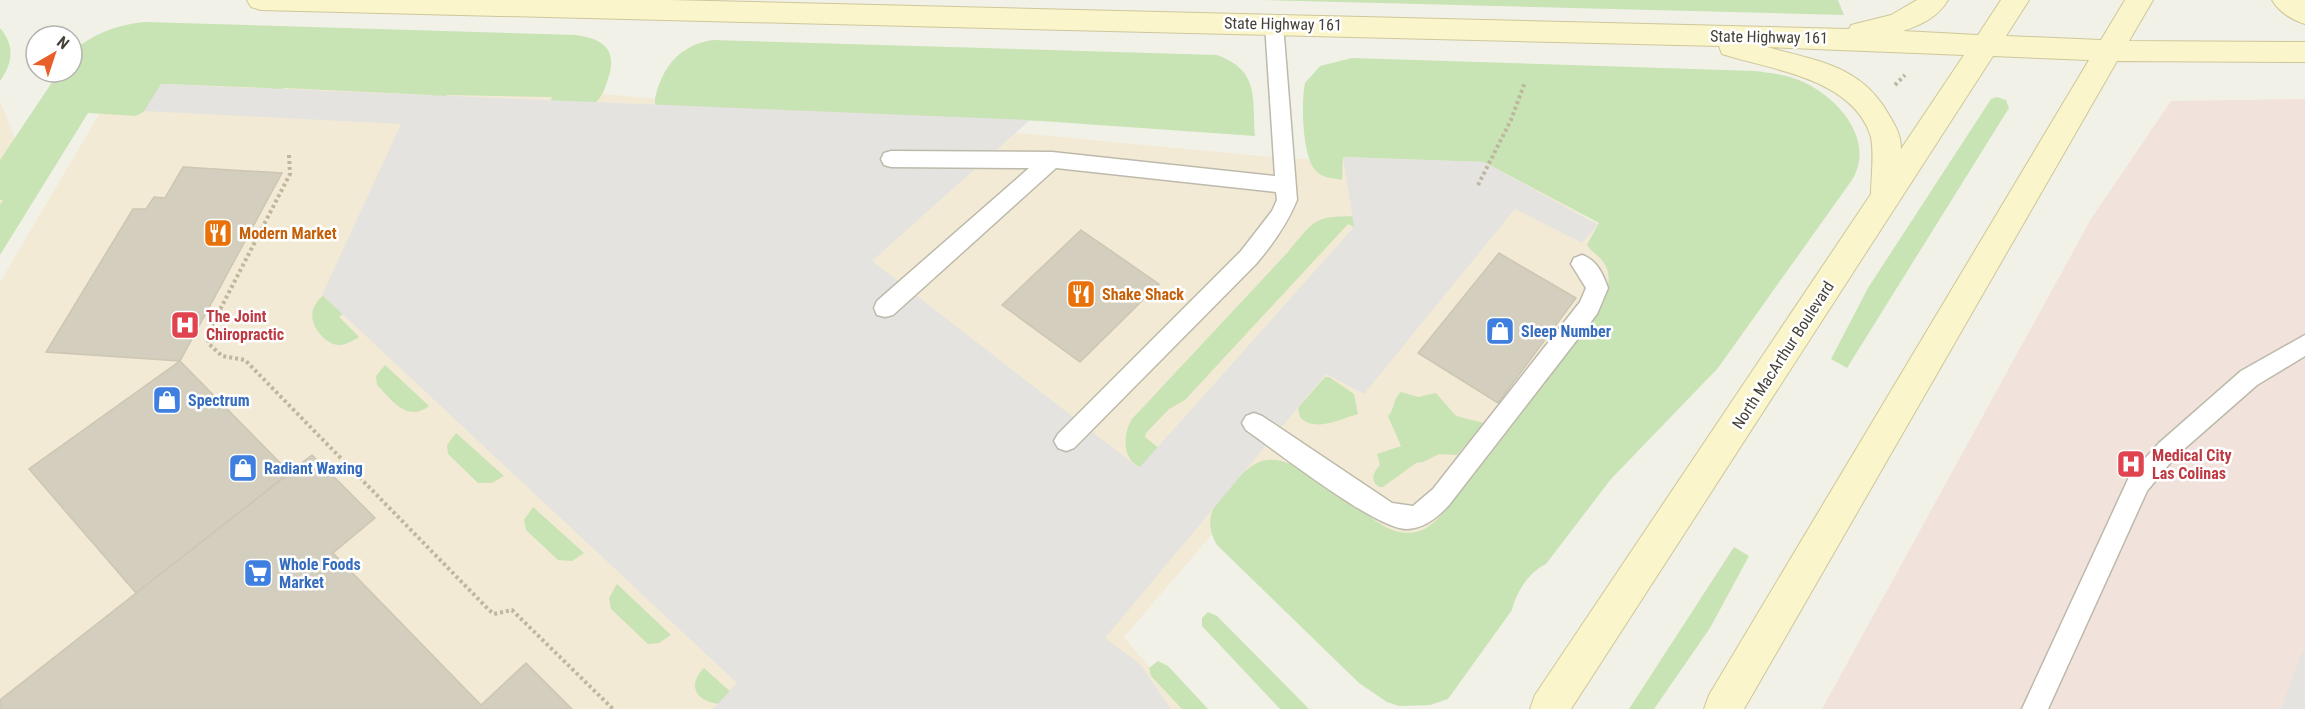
<svg xmlns="http://www.w3.org/2000/svg" width="2305" height="709" font-family="'Roboto Condensed',sans-serif">
<rect width="100%" height="100%" fill="#f2f1e8"/>
<path fill="#f3ead5" d="M137,50L1294,159L1471,152L1637,246L1420,551L1268,469L1124,637L1184,709H0V282Z
M0,101L26,165L0,207Z"/>
<path fill="#f2e2dc" d="M2305,99V709H1822L2091,219L2171,101Z"/>
<path fill="#c8e3b4" d="M1262,0H1838L1844,15Z
M145,22L576,35C604,39 618,50 608,79C605,88 603,96 595,103C584,112 556,117 542,122L552,97L447,95L437,117L431,95L284,88L280,91L268,88L166,84L150,108L136,116L88,113L0,255V205L3,200H0V160L59,72H72V52C94,33 117,25 145,22Z
M0,28C15,45 13,63 0,81Z
M712,40L1217,55C1260,71 1252,97 1255,136L1042,121L909,116L662,114L655,103V98C663,66 679,46 712,40Z
M1352,58L1755,71C1769,73 1783,74 1796,79C1835,93 1877,139 1852,180L1718,368L1611,479L1546,564C1529,572 1516,592 1512,610L1448,699L1430,705L1399,706L1387,702L1359,683L1217,545C1210,533 1208,522 1213,509C1222,495 1246,465 1262,461C1293,452 1342,497 1366,514C1381,525 1396,536 1416,532C1428,530 1437,519 1445,511L1603,303C1609,288 1613,271 1600,258C1595,253 1590,250 1587,245L1599,223L1484,162L1343,157L1342,180C1333,178 1322,178 1316,171C1302,156 1301,103 1305,83L1320,66Z
M1997,97L2006,100L2009,108L1847,368L1831,359L1868,288L1991,99Z
M1364,216L1356,228L1348,224L1185,400L1169,409L1146,433L1145,437L1181,466C1170,467 1153,471 1142,468C1121,461 1123,433 1132,419L1288,252C1319,214 1316,217 1364,216Z
M330,289L351,307L339,317L359,337C351,342 341,348 331,343C319,337 308,321 314,307C318,299 324,294 330,289Z
M385,365L429,406C407,423 392,400 377,385L376,376Z
M1325,377H1329L1354,394L1358,414C1340,419 1314,433 1300,417L1298,408Z
M1401,392L1418,397L1436,393L1456,416L1484,423L1457,455L1439,454L1423,462L1416,463L1383,487H1379C1369,480 1374,472 1380,465L1377,454L1401,446L1388,416C1395,409 1393,398 1401,392Z
M456,433L504,476L492,483H478L448,454L447,445Z
M533,507L584,553L572,561L558,560L526,530L524,520Z
M1734,547L1749,556L1710,628L1654,709H1629Z
M617,584L671,635L659,643L648,644L611,609L609,598Z
M1208,612L1217,616L1309,709H1280L1202,626V618Z
M1158,661L1168,666L1208,709H1182L1151,676L1149,668Z
M704,668L734,695L720,704C697,702 686,686 704,668Z"/>
<path fill="#e4e3df" d="M161,84L1030,120L872,261L1139,468L1354,227L1343,157L1484,162L1598,225L1582,243L1515,209L1364,394L1326,374L1105,638L1140,664L1171,709H713L737,683L322,295L401,124L144,111Z
M2305,647V709H2281L2299,660Z"/>
<path fill="#d3cebe" stroke="#cdc6b2" stroke-width="1.5" d="M183,167L282,173L180,361L46,352L133,209H146L154,197L165,198Z
M1081,230L1159,284L1080,362L1002,305Z
M1499,253L1576,298L1498,403L1418,353Z
M180,361L290,473L136,593L29,469Z
M312,455L375,518L333,553L481,705L526,663L572,709H0V700Z"/>
<g fill="none" stroke-linecap="round" stroke-linejoin="round">
<g stroke="#bdb9ab" stroke-width="3">
<path id="lane" d="M1274,17L1281,19L1283,24L1297,200C1287,224 1273,244 1256,264L1074,448L1066,451L1058,448L1054,441L1058,434L1241,251L1272,211L1277,200L1276,192L1056,168L893,315L885,317L877,315L874,308L877,301L1029,168L891,167L884,165L881,159L884,153L891,151L1052,152L1275,176L1265,24L1267,19Z
M1582,255C1597,260 1603,274 1608,288L1597,314L1449,505C1438,517 1424,529 1406,529C1376,529 1276,451 1246,430L1242,423L1246,416L1254,413L1262,416L1392,503L1413,506L1433,489L1580,302L1586,288L1571,264L1574,258Z
M2305,335V356L2257,385L2175,457L2147,491L2048,709H2022L2130,475L2159,443L2241,371Z"/>
</g>
<g stroke="#cec79b" stroke-width="2">
<path id="secondary" d="M247,0H670L1849,29L1851,25L1891,15L1917,0H1948C1938,17 1921,25 1903,31L1978,35L2001,0H2029L2006,36L2101,40L2125,0H2153L2129,41L2305,42V62L2117,61L1744,709H1704L1709,695L2089,60L1993,56L1571,709H1530L1535,695L1871,194C1871,179 1875,148 1870,134C1850,78 1772,70 1722,54L1719,46L261,10L251,7ZM1767,47L1964,55L1901,149C1901,135 1896,127 1889,115C1861,65 1817,61 1767,47Z
M2272,0H2305V24C2292,20 2279,12 2272,0Z"/>
</g>
<path stroke="#beb79e" stroke-width="4" stroke-dasharray="3 3" stroke-linecap="butt" d="M1895,85L1905,75
M289,155L290,174L210,329L208,343L222,356L245,360L489,610L494,614L512,610L613,709
M1478,185L1511,120L1525,82"/>
<use href="#lane" fill="#fff" fill-rule="evenodd"/>
<use href="#secondary" fill="#faf5ca" fill-rule="evenodd"/>
</g>
<defs>
<g id="restaurant-square" transform="scale(1.5)"><rect x="-9" y="-9" width="18" height="18" rx="4" fill="#e8710a" stroke="#fff"/><path d="M-5-6h1v4h1v-4h1v4h1v-4h1v5L-1.5 .5V6h-2V.5L-5-1ZM5-6V6H3V1.5H1.5Q1.5-4 5-6Z" fill="#fff"/></g>
<g id="hospital-square" transform="scale(1.5)"><rect x="-9" y="-9" width="18" height="18" rx="4" fill="#e0444e" stroke="#fff"/><path d="M-5-5h3v3.5h4V-5h3V5h-3V1.5h-4V5h-3Z" fill="#fff"/></g>
<g id="shop-square" transform="scale(1.5)"><rect x="-9" y="-9" width="18" height="18" rx="4" fill="#3f7fe0" stroke="#fff"/><path d="M-5-2.5h2.3a2.7 3.5 0 0 1 5.4 0H5L5.5 6h-11ZM-1.5-2.5h3a1.5 2.3 0 0 0-3 0Z" fill="#fff"/></g>
<g id="supermarket-square" transform="scale(1.5)"><rect x="-9" y="-9" width="18" height="18" rx="4" fill="#3f7fe0" stroke="#fff"/><path d="M-6-5.5h2.5l.6 2H6L4.5 2H-2.5L-4.4-4H-6ZM-1.5 3.2a1.3 1.3 0 1 0 .1 0ZM3 3.2a1.3 1.3 0 1 0 .1 0Z" fill="#fff"/></g>
</defs>
<g fill-rule="evenodd">
<use href="#restaurant-square" x="218" y="233"/>
<use href="#restaurant-square" x="1081" y="294"/>
<use href="#hospital-square" x="185" y="325"/>
<use href="#shop-square" x="1500" y="331"/>
<use href="#shop-square" x="167" y="400"/>
<use href="#hospital-square" x="2131" y="464"/>
<use href="#shop-square" x="243" y="468"/>
<use href="#supermarket-square" x="258" y="573"/>
</g>
<g text-anchor="middle" dominant-baseline="central" stroke-width="5" stroke-linejoin="round" paint-order="stroke">
<g font-size="16" fill="#454137" stroke="#fff">
<text transform="translate(1283 24) rotate(1)">State Highway 161</text>
<text transform="translate(1769 37) rotate(1)">State Highway 161</text>
<text transform="translate(1783 355) rotate(-57)">North MacArthur Boulevard</text>
</g>
<g font-size="16" font-weight="bold" fill="#c56008" stroke="#fff" text-anchor="start">
<text x="239" y="233">Modern Market</text>
<text x="1102" y="294">Shake Shack</text>
</g>
<g font-size="16" font-weight="bold" fill="#be3a42" stroke="#fff" text-anchor="start">
<text x="206" y="316">The Joint<tspan x="206" dy="18">Chiropractic</tspan></text>
<text x="2152" y="455">Medical City<tspan x="2152" dy="18">Las Colinas</tspan></text>
</g>
<g font-size="16" font-weight="bold" fill="#366cbe" stroke="#fff" text-anchor="start">
<text x="1521" y="331">Sleep Number</text>
<text x="188" y="400">Spectrum</text>
<text x="264" y="468">Radiant Waxing</text>
<text x="279" y="564">Whole Foods<tspan x="279" dy="18">Market</tspan></text>
</g>
</g>
<g transform="translate(54 54) rotate(39)"><circle r="28" fill="#ffffff" stroke="#b5b3af" stroke-width="1.5"/>
<path d="M0-4.5L10 22L0 15L-10 22Z" fill="#e85f29"/>
<text y="-9" font-size="16" font-weight="bold" text-anchor="middle" fill="#454137">N</text>
</g>
</svg>
